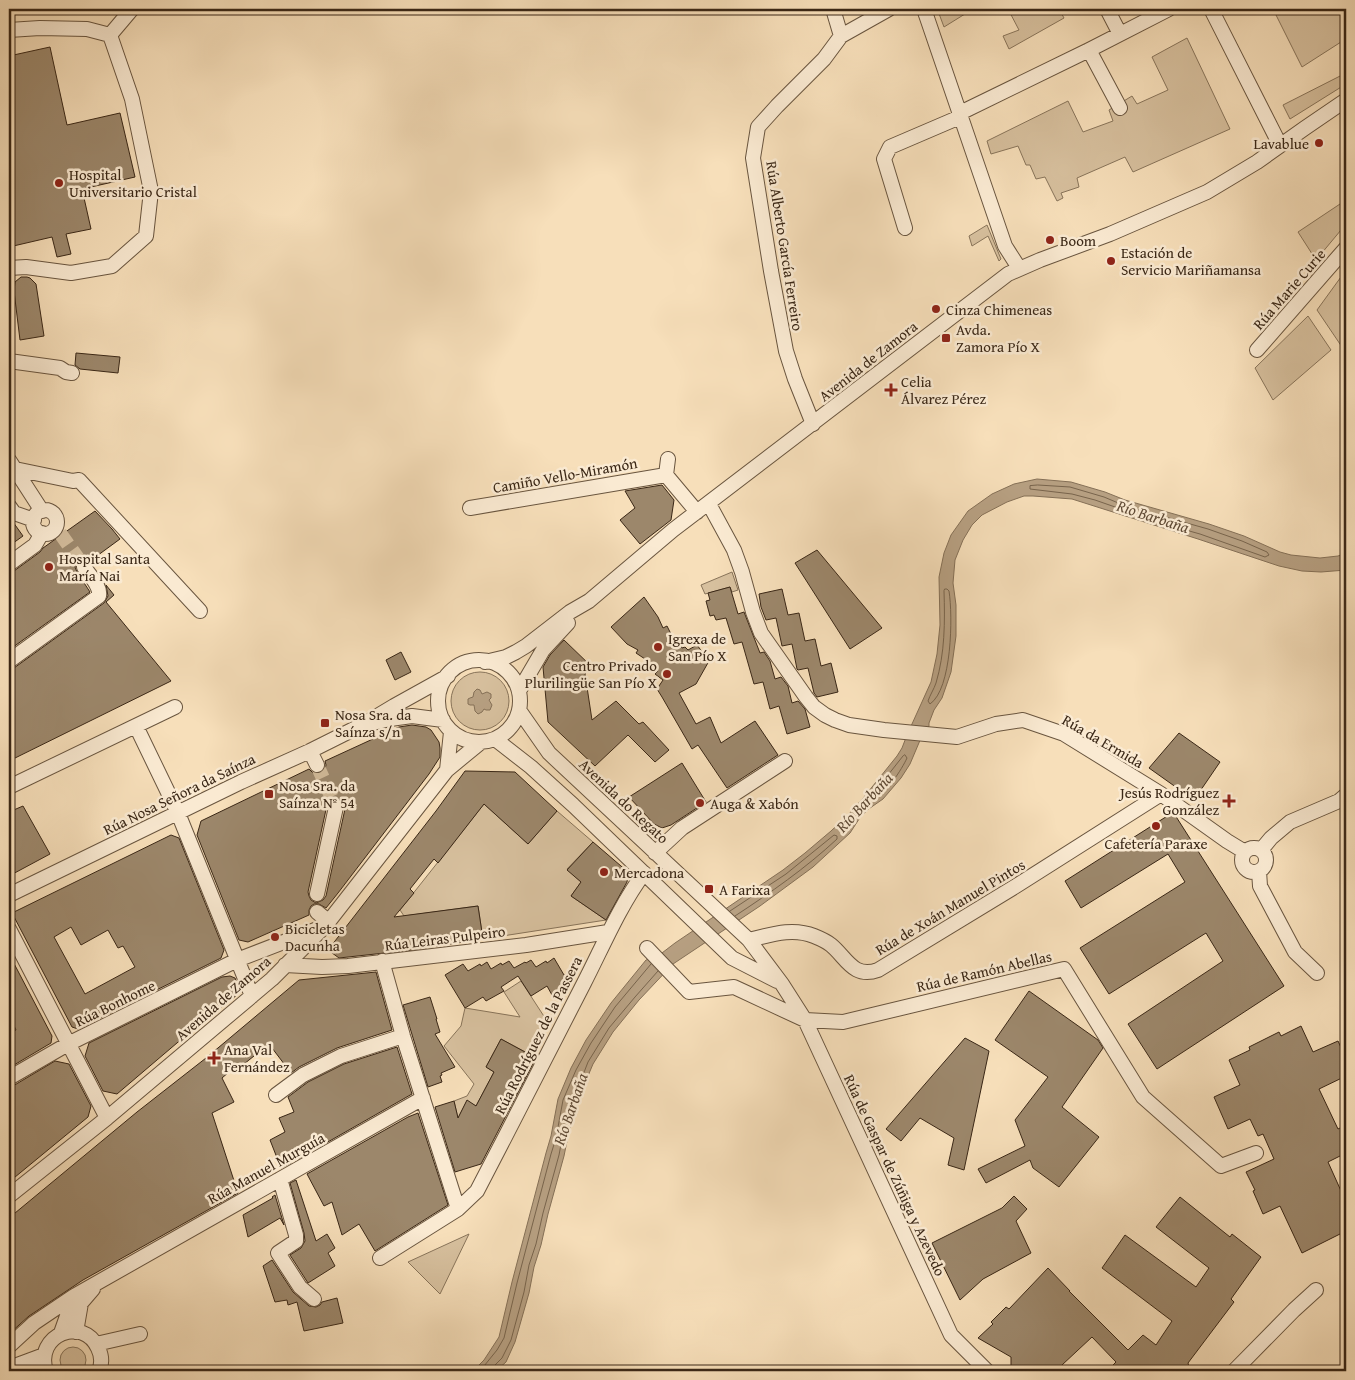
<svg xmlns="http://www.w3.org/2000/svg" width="1355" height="1380" font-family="'Gentium Book Plus',serif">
<rect width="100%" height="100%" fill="#f7dfba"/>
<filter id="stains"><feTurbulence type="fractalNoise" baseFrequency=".004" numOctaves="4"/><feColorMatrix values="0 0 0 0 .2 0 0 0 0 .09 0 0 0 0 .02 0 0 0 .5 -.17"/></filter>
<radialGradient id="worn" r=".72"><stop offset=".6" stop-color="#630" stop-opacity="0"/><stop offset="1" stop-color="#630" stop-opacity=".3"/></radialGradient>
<path fill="#d7c09e" stroke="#88745a" d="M942,9H973L944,27L938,11Z
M1008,9H1059L1064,18L1009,49L1003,36L1019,30Z
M1273,9H1339L1346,21V51L1341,42L1302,67Z
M1187,38L1230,129L1133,172L1125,157L1077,178L1079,187L1061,193L1063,198L1057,201L1045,177L1036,179L1030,165H1026L1018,146L991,154L987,141L1068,101L1083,132L1113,121L1109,110L1132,96L1137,104L1168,90L1152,57Z
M1346,73V84L1290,119L1283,105Z
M1346,200V224L1316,260L1298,232Z
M987,225L1001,259L999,261L988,236L972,246L969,236Z
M1346,270V335L1342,347L1317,310Z
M1308,316L1331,350L1273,400L1255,368Z
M732,572L738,590L732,592L730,587L705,594L701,585Z
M451 701a29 29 0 1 1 58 0a29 29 0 1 1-58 0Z
M484,804L528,844L557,811L593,842L567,869L581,882L571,896L606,920L483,939L478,906L404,916L400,910Z
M521,981L549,1024L533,1056L501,1039L486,1067L494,1072L476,1106L467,1101L458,1118L454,1101L467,1096L474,1084L444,1046L461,1026L465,1008L520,1017L504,992Z
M469,1234L440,1294L408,1262Z
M60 1360a13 13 0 1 1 26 0a13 13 0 1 1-26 0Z"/>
<path fill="#b7a082" stroke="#857057" d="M1037,479L1071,482L1105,492L1125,500L1209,524L1244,536L1280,552L1291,555L1320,558L1338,556L1346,553V570L1321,572L1302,571L1279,566L1198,539L1072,499L1033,496H1024L1007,502L982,515L972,525L963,540L955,560L953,583L956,605V636L951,672L942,698L934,710L929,723V726L921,738L910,764L901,778L883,799L870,808L861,816L850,833L813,867L760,906L673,964L639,1000L613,1032L593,1064L577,1102L568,1136L564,1156L548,1214L541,1245L534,1267L529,1293L515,1342L506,1362L496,1371H473L484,1360L499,1337L512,1282L546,1153L551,1136L558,1099L571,1068L586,1040L611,1003L646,960L658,956L675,943L783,870L805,853L831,831L849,814L864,797L897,756L902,748L907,735L931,682L937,654L940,625L939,577L944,553L951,535L968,511L992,494L1014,484Z
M477,689L480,690L482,694L487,692L491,694V698L489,700L492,705L490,710H486L484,709L482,712L478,714L475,711L474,705H470L468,704V699L470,698L473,697L474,692Z"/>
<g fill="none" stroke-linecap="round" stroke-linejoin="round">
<path stroke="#78644c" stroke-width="1" d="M1038,485L1070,487L1104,497L1123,505L1208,529L1242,541L1267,552L1269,555L1265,557L1200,534L1161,523L1095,500L1072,494L1030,489V486Z
M945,589H947L949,591C953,616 952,689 930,704L928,701C930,695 934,689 936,683C945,653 945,622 944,591Z
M905,755L907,758C902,769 885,796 873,798V794L903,756Z
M730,911L786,874L834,835L837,836V839C806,868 770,893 735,916
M480,1371L497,1350L504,1338L517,1283L551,1154L556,1138L563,1100L576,1070L591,1043L615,1007L651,964
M493,1371L494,1366L502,1358L511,1340L524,1292L529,1265L536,1244L543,1213L559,1155L563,1134L573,1101L588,1062L609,1028L635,997L658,971"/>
</g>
<path fill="#9c876b" stroke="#3a2716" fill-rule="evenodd" d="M50,47L67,125L120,113L135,177L82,189L91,229L66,234L71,254L57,257L52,237L9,247V56Z
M21,277H27L30,278L36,284L44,336L20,340L14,291L15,282Z
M76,353L120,357L118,373L80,369L75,365Z
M662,485L674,500L671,520L640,544L620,520L635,508L625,491Z
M95,511L112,529L120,539L90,561L87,559L83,558L76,563L75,567L77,572L90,592L9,650V573L14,571L40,552L43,548Z
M9,520L13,522L23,536L9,546Z
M817,550L882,628L850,649L795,563Z
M106,585L114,595L106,602L171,681L9,761V670L14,668L104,603L108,596Z
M730,587L738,614L744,612L760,653L764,652L770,661L775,679L781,677L788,686L792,703L798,701L805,709L810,727L787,734L779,706L770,709L763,682L754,684L742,642L734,644L726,618L716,620L714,615L710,616L706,601L710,600L708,593Z
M782,589L788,615L799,613L805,641L815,639L821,666L831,663L838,692L817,697L814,693L808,668L798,670L797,669L792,644L782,646L776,618L766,620L761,607L759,594Z
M644,597L658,617L663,628L667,626L673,638L676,636L682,648L685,647L688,650L697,645L709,661L696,684L679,693L696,724L710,717L721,743L755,721L778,755L727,788L698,745L692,749L662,697L657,689L663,680L655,674L658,671L645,664L648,661L636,653L638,650L627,644L611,627Z
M564,640L592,667L585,674L592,720L616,701L639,724L643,722L669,750L655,762L628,735L595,766L548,722L543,667L550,655Z
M401,652L411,672L395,680L386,660Z
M412,725L426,727L431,730L439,742L440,748V757L429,774L338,893L326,908L319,904H314L311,906L309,910V915L248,942L239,940L197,835L201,821L309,769L313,773H320L325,769L326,765L325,761L399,727ZM333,799L337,798L341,800L344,804L345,809L326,896L323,900L316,903L311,900L309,896L308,892L327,805L329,802Z
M1179,733L1220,762L1194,800L1149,768Z
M682,763L706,802L671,825L662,828L654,824L629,797Z
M465,771L515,772L557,811L528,844L484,804L438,863L434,859L410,889L414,893L394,917L478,906L483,939L412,950L339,958L328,950L436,811Z
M23,806L50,854L9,876V812Z
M1172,813L1175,815L1284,986L1157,1069L1128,1024L1223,961L1206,933L1109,994L1080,948L1185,882L1168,854L1081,908L1065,881Z
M171,835L179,838L224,950L221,958L78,1029L72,1027L12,913ZM71,927L81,945L108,930L118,948L123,946L135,967L85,994L54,937Z
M593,842L628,872L627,882L606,920L571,896L581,882L567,870Z
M9,954L52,1036L51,1043L9,1068V1033L16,1030L9,1016Z
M554,958L564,975L569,976V983L552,995L547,986L531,996L518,976L501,987L504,991L486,1001L483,997L465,1008L445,975L463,964L468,971L480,964L481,966L487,962L491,969L501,963L502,965L509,961L514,968L525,962L526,963L531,960L536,967L546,961L547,963Z
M376,972L392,1030L337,1048L299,1067L291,1073L269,1044L239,1068L237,1065L222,1078L234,1102L212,1113L238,1193L83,1280L29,1316L9,1334V1218L137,1112L206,1058L299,980Z
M230,976L235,978L240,990L237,995L204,1020L117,1094L103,1091L85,1056L89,1043L222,977Z
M1029,991L1098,1040L1103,1048L1062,1107L1099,1137L1059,1187L1033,1168L1030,1160L986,1183L978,1169L1025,1146L1015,1120L1048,1077L995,1040Z
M430,997L437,1019H436L440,1032L435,1034L455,1067L441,1073L442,1075L440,1076L442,1082L428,1087L403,1005Z
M1301,1026L1313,1052L1338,1041L1346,1058V1076L1319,1089L1338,1129L1346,1125V1153L1328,1162L1346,1202V1231L1302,1253L1280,1206L1263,1214L1253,1191L1255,1190L1246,1172L1274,1159L1263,1134L1258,1136L1250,1119L1228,1129L1214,1097L1240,1085L1229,1060L1250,1050L1249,1047L1279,1032L1281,1036Z
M965,1038L989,1051L964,1170L948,1165L954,1138L920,1118L901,1141L886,1129Z
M501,1039L536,1058L481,1164L455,1172L435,1107L454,1101L458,1118L467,1100L476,1106L494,1072L486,1067Z
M397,1047L412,1094L298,1159L294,1152L288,1155L291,1163L281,1168L270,1140L285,1132L279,1118L294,1112L288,1097L308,1082L344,1064Z
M55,1061L69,1064L91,1106L88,1117L9,1182V1087L13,1086Z
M418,1113L448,1205L375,1251L359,1224L342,1235L332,1202L324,1206L307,1174L408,1117Z
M296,1180L316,1241L327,1234L335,1248L328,1253L335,1266L308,1283L290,1255L301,1248L305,1241L304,1233L290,1183Z
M275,1195L284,1225L280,1218L248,1237L243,1215L273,1198L272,1197Z
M1014,1196L1027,1209L1016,1221L1031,1253L983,1279L960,1300L932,1243L1002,1208Z
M1180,1197L1230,1237L1232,1234L1261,1257L1231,1299L1234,1302L1188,1363L1190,1371H1107L1116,1362L1092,1337L1062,1365L1067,1371H1011V1357L978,1338L993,1324L991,1322L1006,1307L1009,1309L1048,1268L1070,1291H1069L1128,1350L1143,1335L1156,1345L1172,1321L1102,1268L1125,1235L1196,1287L1209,1268L1156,1227Z
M272,1260L293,1292L309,1306L316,1307L320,1305L322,1302L337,1298L343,1323L304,1331L297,1302L288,1305L287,1300L275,1302L263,1266Z"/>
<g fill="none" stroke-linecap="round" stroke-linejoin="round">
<path stroke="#d1ba99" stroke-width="14" stroke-dasharray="14 7" stroke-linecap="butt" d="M60,533L84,567
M317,765L336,807"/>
<g stroke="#69553f" stroke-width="16">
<path id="minor" d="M833,9L841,36
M924,9L1005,246L1019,268
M1107,9L1120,34
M1211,9L1280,145
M9,30L40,28L87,29L110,35
M110,35L132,9
M1089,50L1120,108
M960,113L1089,50L1169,9
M905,228L884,159L890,147L960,117
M9,268L26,267L71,273L112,266L146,236L151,191L132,99L110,35
M1257,350L1346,248
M9,361L60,368L66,372L72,373
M813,424L795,379L786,351L771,271L753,158L758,127L777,106L824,59L841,36L889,9
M668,459L666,475L697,512
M9,460L42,511
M15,469L73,481L79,480L200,611
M709,504L734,550L742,572L753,612L761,633L806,697L814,707L825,715L835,720L849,725L884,730L957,737L996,724L1023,720L1064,734L1161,794L1227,841L1245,852
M9,506L14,513L34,520
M470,508L666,475
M33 522a12 12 0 1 1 24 0a12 12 0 1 1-24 0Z
M9,564L35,545L42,533
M438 701a41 41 0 1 1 82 0a41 41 0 1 1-82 0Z
M9,661L99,596C101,586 90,576 84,567
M485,662L506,657L516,652L526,646L570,612L589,601L673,530L1008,274L1040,260L1110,234L1207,192L1257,162L1305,128L1346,100
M519,691L543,650L568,623
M519,710L549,753L749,940L782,984L805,1020L951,1335L987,1371
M373,723L390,719L412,716L443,720
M136,726L178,813L252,996
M495,739L531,767L573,805L732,958L777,981
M310,751L317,765
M447,770L451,732
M9,787L175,707
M1242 860a12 12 0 1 1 24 0a12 12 0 1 1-24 0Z
M1261,850L1271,838L1290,822L1339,801L1346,795
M655,853L682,828L785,761
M1259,871L1260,886L1295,952L1317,973
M317,894L336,807
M9,895L241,782L310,751L364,724L394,706L448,676
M317,912L329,922
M9,929L107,1118
M749,940C770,935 792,927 814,936C819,938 826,941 831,945C846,957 853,979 878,970L1016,886L1161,794
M647,948L689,992L734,987L805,1020L843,1022L1064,969L1143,1097L1221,1166L1256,1153
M382,961L403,1036L458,1209
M285,965L322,967L348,966L526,945L608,932
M9,1078L68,1044L237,960L320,928
M276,1095L303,1075L341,1056L403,1036
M280,1179L296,1235V1241L278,1253L300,1287L314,1299
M9,1196L107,1118L272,979L326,925L447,770L481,742
M380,1258L458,1209L477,1191C513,1122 548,1053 584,983C603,946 619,907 644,873
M76,1332L81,1303L93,1289
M61,1333L74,1296
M96,1344L140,1334
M9,1346L34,1323L74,1296L423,1098
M9,1368L44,1355
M46,1371C34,1335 83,1315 98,1348C102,1356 102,1364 99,1371
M1234,1371L1294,1310L1316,1290"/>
</g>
<use href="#minor" stroke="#faead2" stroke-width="14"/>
</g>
<g fill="#8f2418" stroke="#faead2" stroke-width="2">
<circle cx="1319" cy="143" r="5"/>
<circle cx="59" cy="183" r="5"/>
<circle cx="1050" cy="240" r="5"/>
<circle cx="1111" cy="261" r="5"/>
<circle cx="936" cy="309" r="5"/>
<rect x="941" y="333" width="10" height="10" rx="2.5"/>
<path d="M888.5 382.5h5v5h5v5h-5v5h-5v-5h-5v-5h5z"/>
<circle cx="49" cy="567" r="5"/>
<circle cx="658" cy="647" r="5"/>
<circle cx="667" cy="674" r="5"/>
<rect x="320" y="718" width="10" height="10" rx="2.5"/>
<rect x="264" y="789" width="10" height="10" rx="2.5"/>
<path d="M1226.5 793.5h5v5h5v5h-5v5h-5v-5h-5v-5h5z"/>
<circle cx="700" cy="803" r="5"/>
<circle cx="1156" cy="826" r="5"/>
<circle cx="604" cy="872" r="5"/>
<rect x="704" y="884" width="10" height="10" rx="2.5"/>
<circle cx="275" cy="937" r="5"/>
<path d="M211.5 1050.5h5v5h5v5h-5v5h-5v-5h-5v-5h5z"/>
</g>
<g text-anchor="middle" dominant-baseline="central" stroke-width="5" stroke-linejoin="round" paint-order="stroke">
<g font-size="15" fill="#3a2716" stroke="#faead2" text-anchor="start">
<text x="1309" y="143" text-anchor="end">Lavablue</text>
<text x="69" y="174">Hospital<tspan x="69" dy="17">Universitario Cristal</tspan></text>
<text x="1060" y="240">Boom</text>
<text x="1121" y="252">Estación de<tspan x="1121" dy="17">Servicio Mariñamansa</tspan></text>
<text x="946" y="309">Cinza Chimeneas</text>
<text x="956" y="329">Avda.<tspan x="956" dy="17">Zamora Pío X</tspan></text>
<text x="901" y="381">Celia<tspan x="901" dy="17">Álvarez Pérez</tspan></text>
<text x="59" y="558">Hospital Santa<tspan x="59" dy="17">María Nai</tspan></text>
<text x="668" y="638">Igrexa de<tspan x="668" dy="17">San Pío X</tspan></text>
<text x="657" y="665" text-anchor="end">Centro Privado<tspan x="657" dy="17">Plurilingüe San Pío X</tspan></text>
<text x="335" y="714">Nosa Sra. da<tspan x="335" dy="17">Saínza s/n</tspan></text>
<text x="279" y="785">Nosa Sra. da<tspan x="279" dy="17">Saínza Nº 54</tspan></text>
<text x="1219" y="792" text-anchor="end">Jesús Rodríguez<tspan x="1219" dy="17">González</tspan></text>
<text x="710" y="803">Auga &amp; Xabón</text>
<text x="1156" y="843" text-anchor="middle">Cafetería Paraxe</text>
<text x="614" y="872">Mercadona</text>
<text x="719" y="889">A Farixa</text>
<text x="285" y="928">Bicicletas<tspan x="285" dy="17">Dacunha</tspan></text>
<text x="224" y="1049">Ana Val<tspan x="224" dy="17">Fernández</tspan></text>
</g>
<g font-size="15" fill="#3a2716" stroke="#faead2">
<text transform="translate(785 246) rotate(81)">Rúa Alberto García Ferreiro</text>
<text transform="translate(1289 289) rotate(-49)">Rúa Marie Curie</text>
<text transform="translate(868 361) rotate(-38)">Avenida de Zamora</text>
<text transform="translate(565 475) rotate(-10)">Camiño Vello-Miramón</text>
<text transform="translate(1103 741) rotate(30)">Rúa da Ermida</text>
<text transform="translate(179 794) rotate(-26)">Rúa Nosa Señora da Saínza</text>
<text transform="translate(624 801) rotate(43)">Avenida do Regato</text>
<text transform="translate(950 907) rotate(-31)">Rúa de Xoán Manuel Pintos</text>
<text transform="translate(445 938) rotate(-7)">Rúa Leiras Pulpeiro</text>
<text transform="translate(984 971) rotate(-13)">Rúa de Ramón Abellas</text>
<text transform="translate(223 998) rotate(-41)">Avenida de Zamora</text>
<text transform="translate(115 1003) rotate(-26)">Rúa Bonhome</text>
<text transform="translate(538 1035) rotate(-63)">Rúa Rodríguez de la Passera</text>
<text transform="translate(266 1168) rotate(-29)">Rúa Manuel Murguía</text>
<text transform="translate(895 1175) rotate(65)">Rúa de Gaspar de Zúñiga y Azevedo</text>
</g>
<g font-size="16" font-style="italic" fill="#604b36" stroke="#faead2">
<text transform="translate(1153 516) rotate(18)">Río Barbaña</text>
<text transform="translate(864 802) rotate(-47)">Río Barbaña</text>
<text transform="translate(570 1109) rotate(-71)">Río Barbaña</text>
</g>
</g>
<rect width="1355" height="1380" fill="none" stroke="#f7dfba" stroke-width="30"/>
<rect x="10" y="10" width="1335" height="1360" fill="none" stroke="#3a2716" stroke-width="2.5"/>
<rect x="15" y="15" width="1325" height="1350" fill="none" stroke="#3a2716"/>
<rect width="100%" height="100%" filter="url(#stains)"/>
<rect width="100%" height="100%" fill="url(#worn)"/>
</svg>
